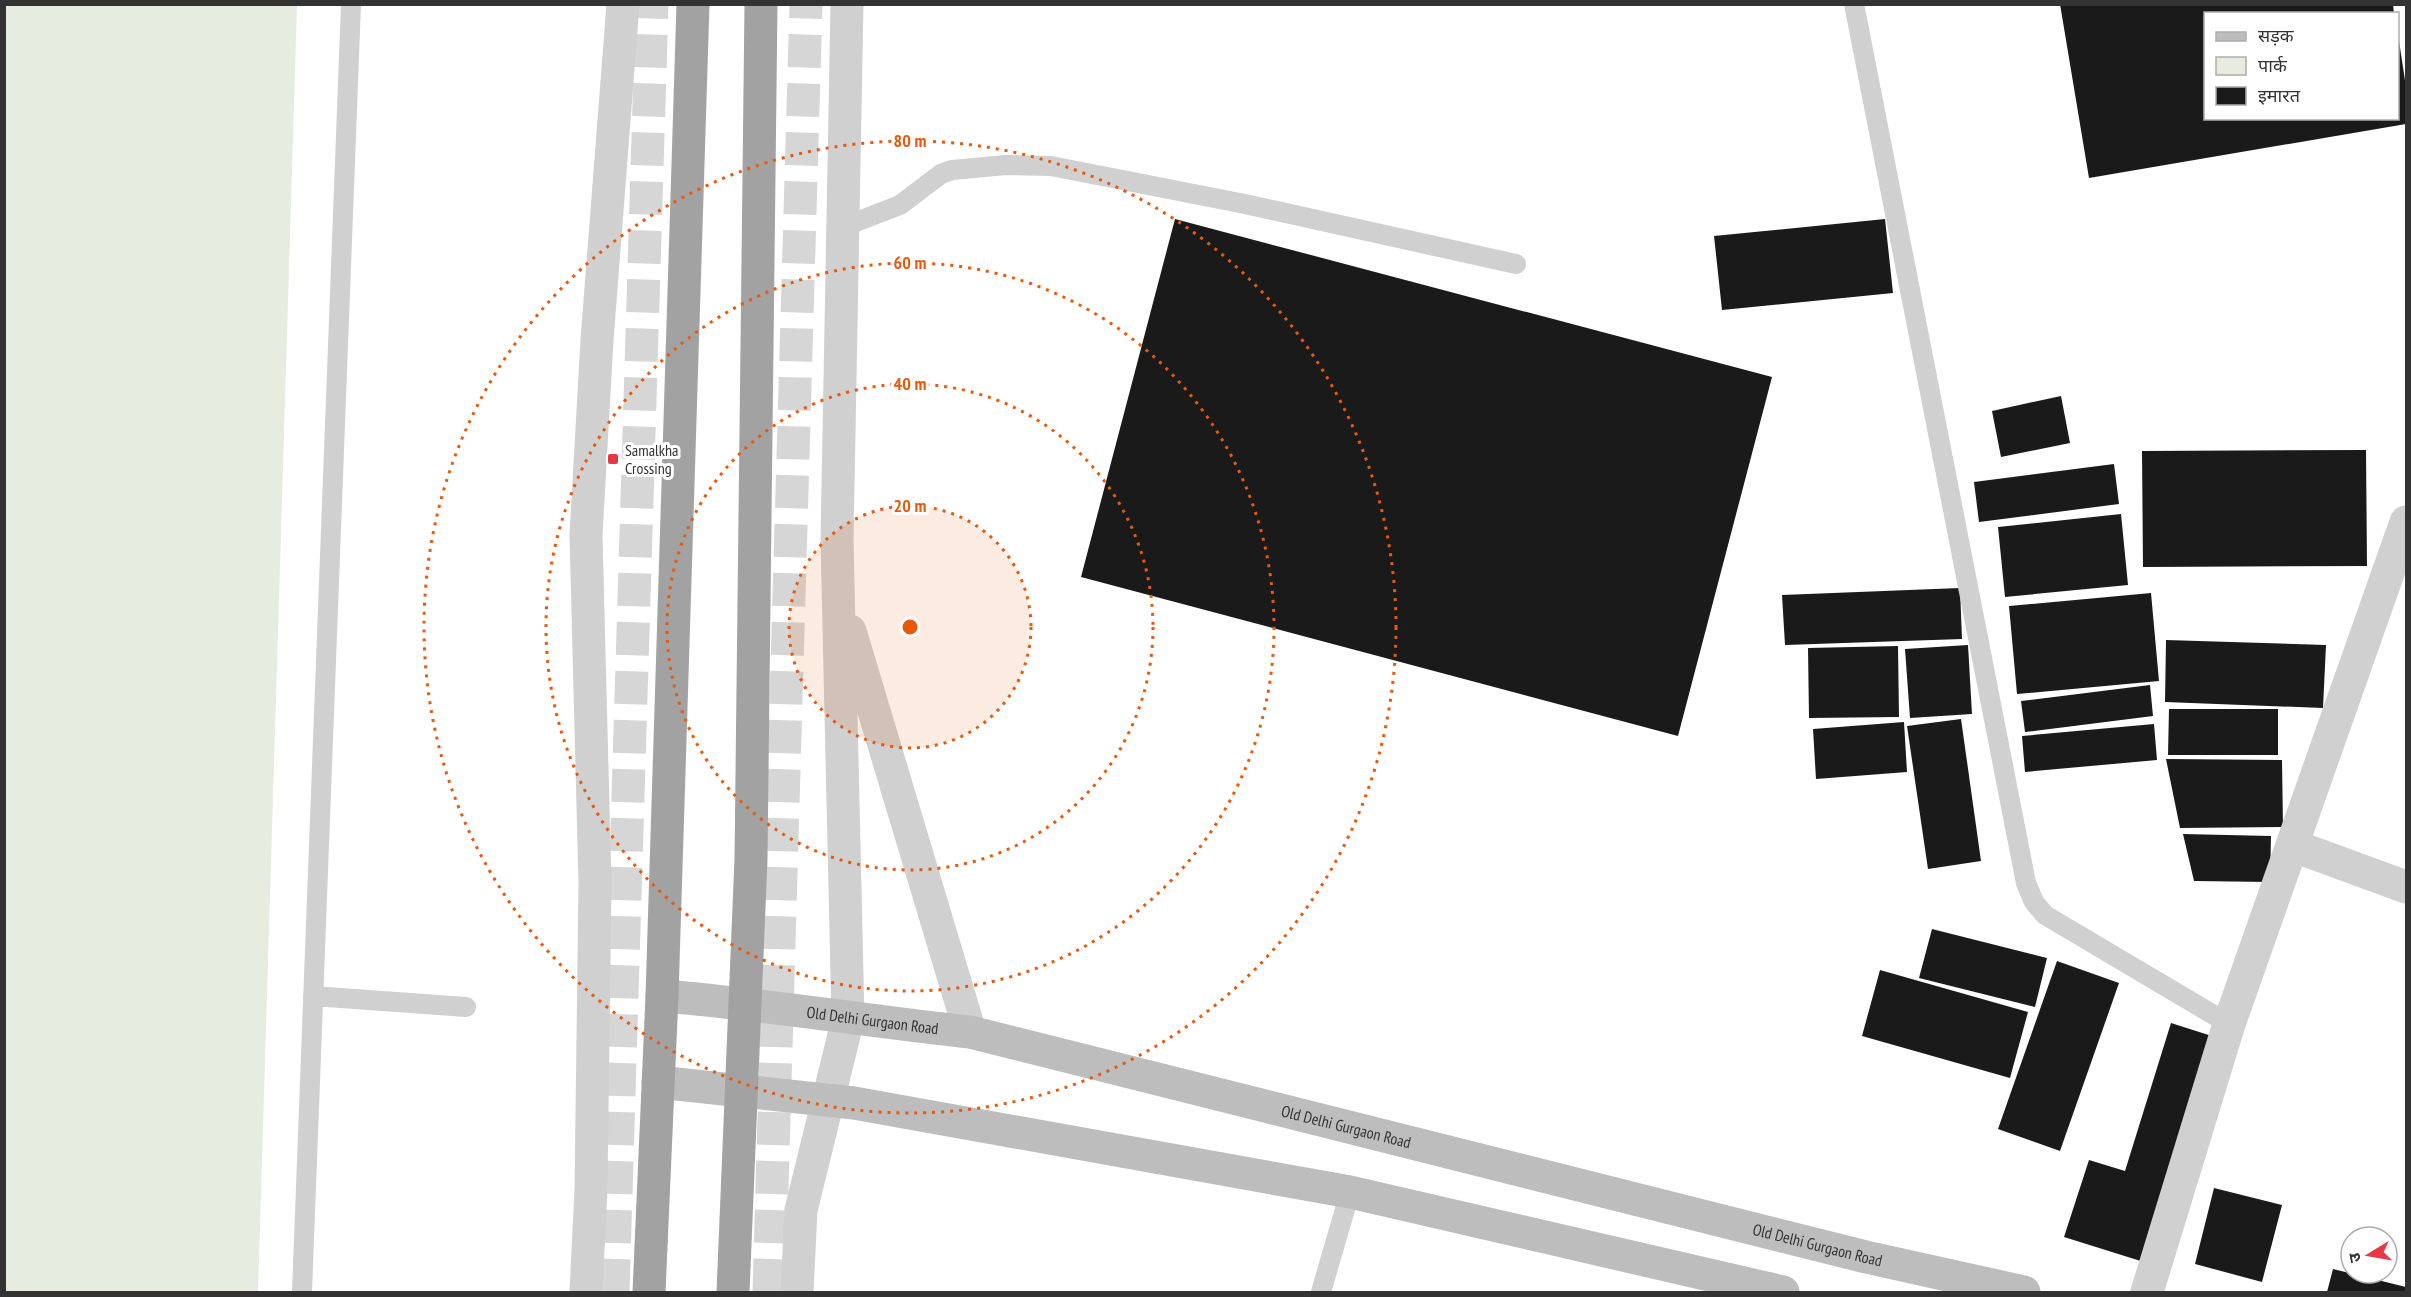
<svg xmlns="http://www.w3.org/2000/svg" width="2411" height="1297" font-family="'PT Sans Narrow','Noto Sans Devanagari',sans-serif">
<rect width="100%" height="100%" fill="#fff"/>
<path fill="#e6ecdf" d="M5,4L297,5L258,1292H5Z"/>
<path fill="#1a1a1a" d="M2060,4H2393L2394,14H2206V118H2398L2399,41L2406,87V124L2089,178Z
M1175,219L1772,377L1678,736L1081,577Z
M1885,219L1893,293L1722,310L1714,236Z
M2061,396L2070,443L2001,457L1992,411Z
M2366,450L2367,566L2143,567L2142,451Z
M2114,464L2119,504L1979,522L1974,482Z
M2121,514L2128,585L2005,597L1998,527Z
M1960,588L1962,639L1785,645L1782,595Z
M2151,593L2159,681L2017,694L2009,606Z
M2166,640L2326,645L2323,708L2165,702Z
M1968,645L1972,714L1910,718L1905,649Z
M1898,646L1899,717L1809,718L1808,648Z
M2150,685L2153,716L2025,732L2021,701Z
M2169,709H2278V755H2168Z
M1961,719L1981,861L1928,869L1907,726Z
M1904,722L1907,772L1816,779L1813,729Z
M2154,724L2157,760L2025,772L2022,736Z
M2166,759L2282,760L2283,827L2180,828Z
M2183,834L2271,836L2270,882L2194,881Z
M1932,929L2047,958L2035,1007L1919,978Z
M2057,961L2119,983L2060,1151L1998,1129Z
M1880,970L2028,1012L2010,1078L1862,1036Z
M2171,1023L2218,1038L2147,1263L2064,1237L2089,1160L2125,1171Z
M2214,1188L2282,1205L2262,1282L2195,1264Z
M2333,1269L2406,1287V1292H2327Z"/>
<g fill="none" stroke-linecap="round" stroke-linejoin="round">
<path stroke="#d6d6d6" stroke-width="33" stroke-dasharray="33 16" stroke-linecap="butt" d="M613,1292L652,4
M769,1292L806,4"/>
<path stroke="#d0d0d0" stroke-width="20" d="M1854,4L2026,883L2034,902L2045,915L2229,1024
M843,227L900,205L941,174L952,170L1006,165L1051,166L1245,204L1516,264
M313,996L466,1007
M302,1292L351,4
M1321,1292L1350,1192"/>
<path stroke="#d0d0d0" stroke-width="33" d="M2294,846L2406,887
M2147,1292L2229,1024L2406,522"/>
<path stroke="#d0d0d0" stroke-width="33" d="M850,631L970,1032
M586,1292L591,1189L595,884L586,535L597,340L623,4
M797,1292L801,1210L848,1019L837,540L847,4"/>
<g stroke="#bdbdbd" stroke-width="33">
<path id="s1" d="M662,996C765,1004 867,1021 970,1032L1866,1257L2024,1292"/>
<path d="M658,1082L854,1103L1350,1192L1783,1292"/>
</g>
<path stroke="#a2a2a2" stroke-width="33" d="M649,1292L662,996L693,4
M733,1292L751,859L761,4"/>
</g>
<circle cx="910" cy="627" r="121" fill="#e8590c" fill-opacity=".12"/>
<g fill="none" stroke="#e8590c" stroke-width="3" stroke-dasharray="3 6">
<circle cx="910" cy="627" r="121"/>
<circle cx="910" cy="627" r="243"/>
<circle cx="910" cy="627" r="364"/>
<circle cx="910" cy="627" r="486"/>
</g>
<rect fill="#e63946" stroke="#fff" stroke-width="2" x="607" y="453" width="12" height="12" rx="3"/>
<g text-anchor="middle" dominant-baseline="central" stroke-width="6" stroke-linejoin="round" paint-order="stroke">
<g font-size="16" fill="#333" stroke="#fff" text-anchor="start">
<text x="625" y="450">Samalkha<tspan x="625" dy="18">Crossing</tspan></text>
</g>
<g font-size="16" fill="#333" stroke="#fff">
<text stroke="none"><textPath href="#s1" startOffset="212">Old Delhi Gurgaon Road</textPath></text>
<text stroke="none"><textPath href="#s1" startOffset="698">Old Delhi Gurgaon Road</textPath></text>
<text stroke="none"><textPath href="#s1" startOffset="1184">Old Delhi Gurgaon Road</textPath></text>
</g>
</g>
<circle cx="910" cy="627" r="9" fill="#e8590c" stroke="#fff" stroke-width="3"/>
<g font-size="18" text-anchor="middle" font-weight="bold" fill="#e8590c" stroke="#fff" stroke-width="6" stroke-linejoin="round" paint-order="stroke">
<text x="910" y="147">80 m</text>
<text x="910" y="269">60 m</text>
<text x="910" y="390">40 m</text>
<text x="910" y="512">20 m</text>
</g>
<rect width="2411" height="1297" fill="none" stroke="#333333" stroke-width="12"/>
<rect x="2204" y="12" width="195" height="108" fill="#ffffff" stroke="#adadad" stroke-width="1.5"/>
<rect x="2216" y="32" width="30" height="9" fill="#bdbdbd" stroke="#adadad" stroke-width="1.5"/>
<text x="2258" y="42" font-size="18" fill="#333333">सड़क</text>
<rect x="2216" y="57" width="30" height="18" fill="#e6ecdf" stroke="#adadad" stroke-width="1.5"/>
<text x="2258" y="72" font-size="18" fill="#333333">पार्क</text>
<rect x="2216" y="87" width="30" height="18" fill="#1a1a1a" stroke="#adadad" stroke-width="1.5"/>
<text x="2258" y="102" font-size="18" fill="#333333">इमारत</text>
<g transform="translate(2369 1255) rotate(259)"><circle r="28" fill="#ffffff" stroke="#adadad" stroke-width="1.5"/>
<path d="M0-4.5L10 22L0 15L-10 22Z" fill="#e63946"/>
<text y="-9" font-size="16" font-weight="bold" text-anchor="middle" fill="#333333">उ</text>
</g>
</svg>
